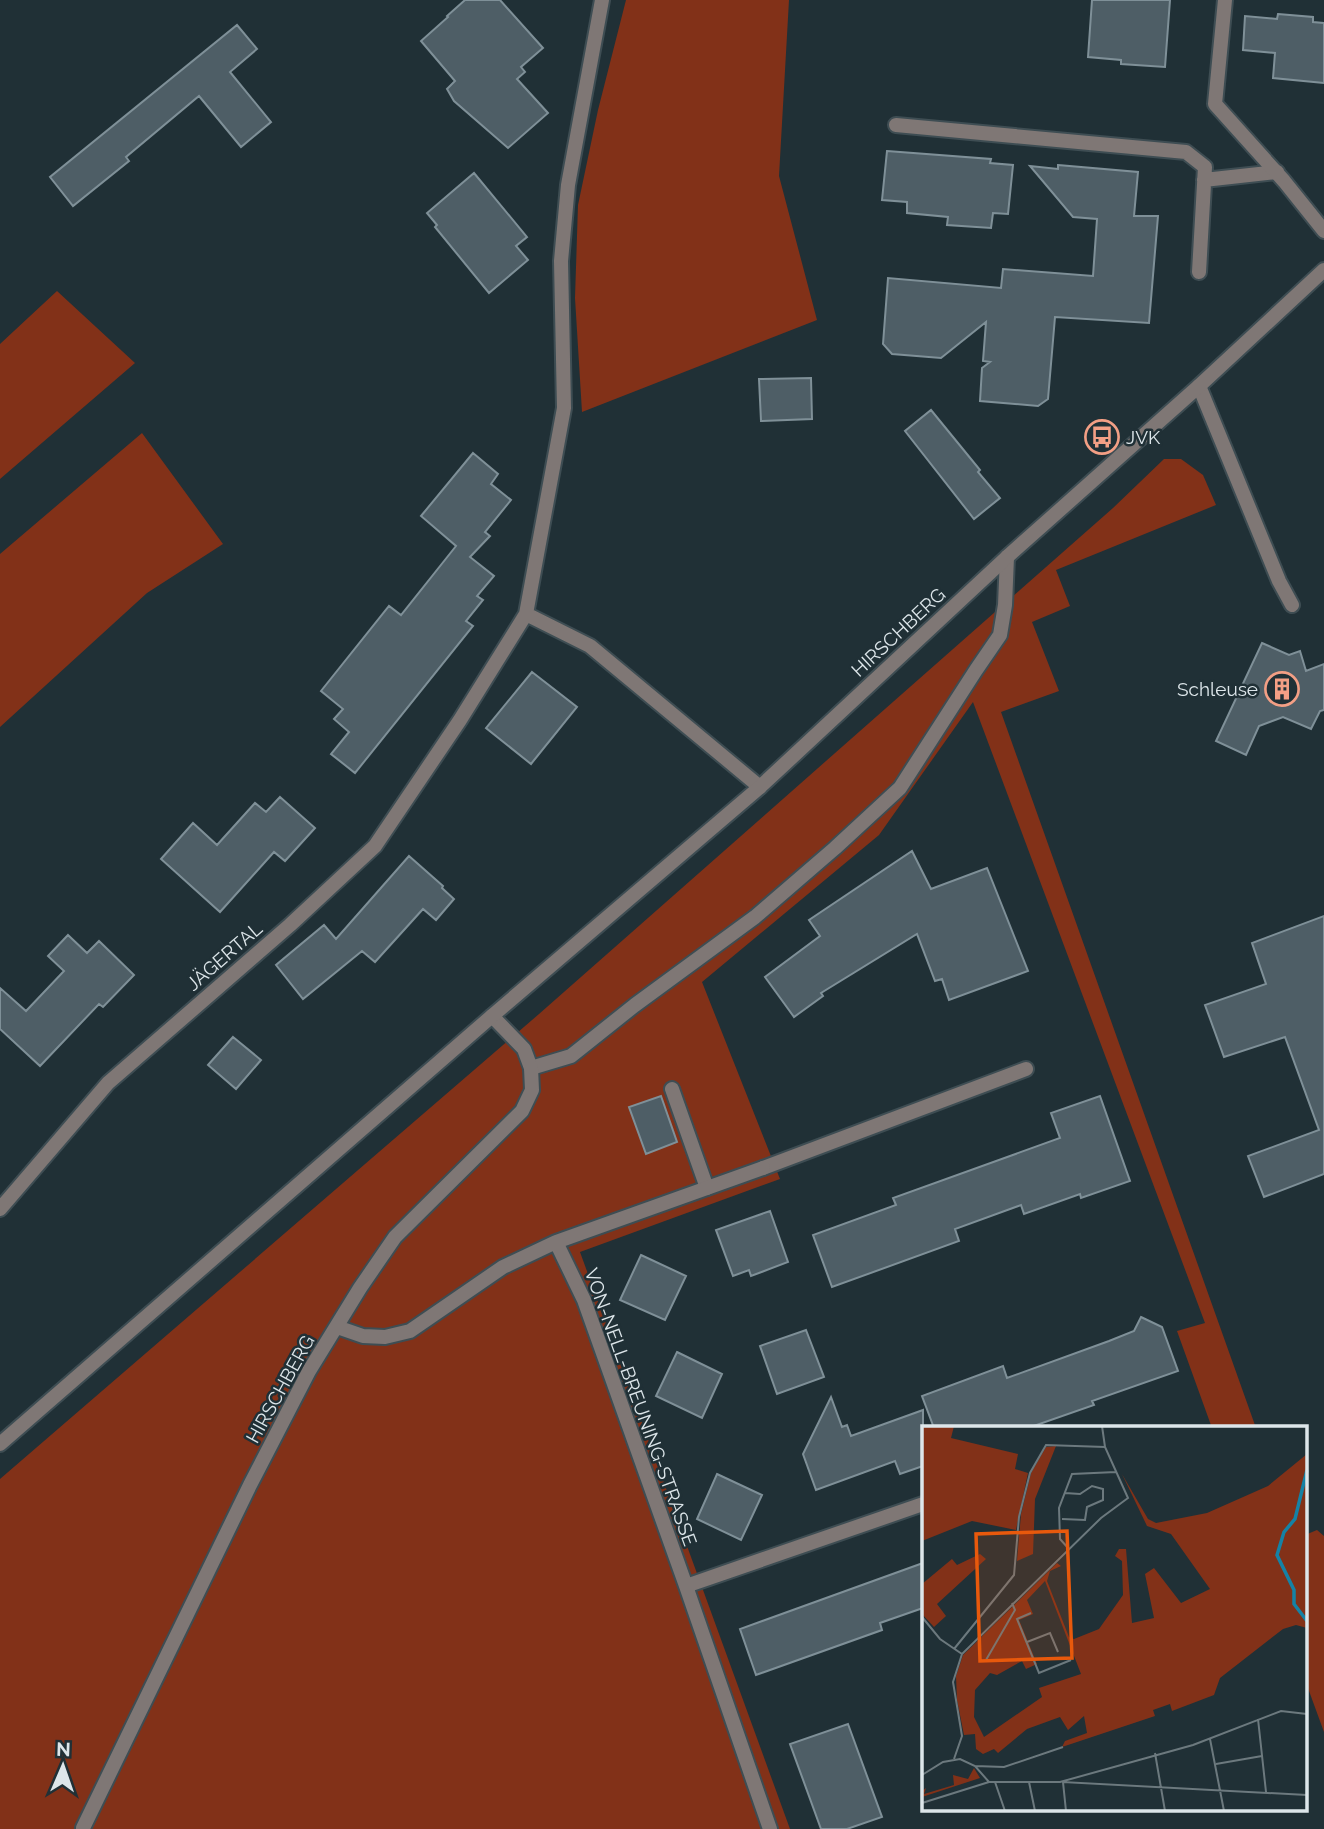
<svg xmlns="http://www.w3.org/2000/svg" width="1324" height="1829" font-family="Raleway,sans-serif">
<rect width="100%" height="100%" fill="#203036"/>
<path fill="#823118" d="M626,0H789L779,176L817,320L582,412L575,298L578,205L598,110Z
M57,291L135,363L0,479V344Z
M142,433L223,544L147,593L0,727V554Z
M1164,459H1181L1203,475L1216,505L1056,570L1070,606L1032,622L1059,691L1001,712L1256,1428H1212L1177,1331L1205,1323L973,702L879,835L702,982L780,1179L580,1252L790,1829H0V1479L539,1014L1113,508Z
M1317,1530L1324,1536V1732L1305,1680V1535Z"/>
<path fill="#4e5e66" stroke="#7f9098" stroke-width="2" d="M465,0H500L543,48L521,67L525,72L517,79L548,113L508,148L454,101L447,89L455,81L421,41L448,17L447,16Z
M1092,0H1170L1165,67L1121,64V60L1088,57Z
M1278,14L1313,17V22L1324,23V83L1273,78L1275,53L1243,50L1245,16L1277,19Z
M237,25L257,49L230,72L271,122L241,147L199,96L126,157L129,161L73,206L50,177Z
M887,151L991,159L990,163L1013,165L1008,214L993,213L991,228L947,225L948,217L907,213V202L882,200Z
M1058,165L1138,172L1134,216H1158L1149,323L1055,317L1048,399L1038,406L980,401L982,368L990,362L983,361L986,322L941,358L892,354L883,344L888,278L1001,288L1003,269L1093,276L1097,219L1073,217L1030,166L1058,169Z
M474,173L527,237L516,246L528,260L489,293L435,227L437,225L427,213Z
M811,378L812,419L761,421L759,379Z
M931,410L980,470L978,472L1000,498L974,519L905,431Z
M473,453L498,474L491,484L511,500L485,532L490,536L470,557L494,576L477,596L483,600L466,621L473,626L355,773L331,754L349,732L334,719L343,709L321,691L389,606L401,615L456,546L421,516Z
M1262,643L1289,655L1300,651L1306,671L1324,664V710L1320,711L1311,729L1283,717L1259,726L1246,755L1216,741Z
M532,672L577,707L531,764L486,728Z
M280,797L315,828L285,861L274,852L220,912L161,859L193,823L217,845L255,803L266,812Z
M912,851L931,889L987,868L1028,971L949,1000L942,979L935,981L917,934L821,993L823,996L794,1017L765,977L820,936L809,920Z
M409,856L443,886L442,888L454,899L436,920L423,909L375,962L362,951L303,999L276,965L324,925L336,939Z
M1324,916V1174L1264,1197L1248,1156L1319,1130L1285,1037L1224,1057L1205,1005L1266,984L1252,943Z
M68,935L87,953L99,941L134,975L103,1007L99,1004L40,1066L0,1029V988L26,1011L64,971L48,956Z
M233,1037L261,1060L236,1089L208,1065Z
M661,1096L677,1142L646,1154L629,1107Z
M1100,1096L1130,1181L1081,1198L1080,1194L1024,1214L1021,1205L955,1229L959,1241L832,1287L813,1235L896,1205L893,1198L1060,1138L1051,1113Z
M770,1211L788,1262L751,1276L749,1270L733,1276L716,1230Z
M641,1255L686,1276L665,1320L620,1300Z
M1141,1317L1162,1327L1178,1371L1092,1401L1094,1405L1028,1428H934L922,1396L1003,1366L1007,1378L1109,1341L1134,1331Z
M806,1330L824,1377L777,1394L760,1346Z
M677,1352L722,1374L702,1418L656,1396Z
M831,1397L842,1427L847,1425L851,1436L923,1410V1466L900,1474L895,1461L816,1490L803,1454Z
M717,1474L762,1495L741,1540L697,1519Z
M923,1563V1608L880,1623L882,1630L756,1675L740,1629Z
M848,1724L882,1817L847,1829H821L790,1744Z"/>
<g fill="none" stroke-linecap="round" stroke-linejoin="round">
<g stroke="#3e4d53" stroke-width="18">
<path id="service" d="M896,125L1186,152L1205,167L1199,272
M1204,180L1277,172
M1199,386L1279,581L1292,605
M531,1068L571,1056L635,1005L755,917L835,848L900,788L976,670L1000,635L1005,605L1007,557
M672,1089L707,1188
M763,1168L1026,1069"/>
</g>
<g stroke="#3e4d53" stroke-width="18">
<path id="minor" d="M1225,0L1215,104L1284,181L1324,231
M526,614L590,646L760,787
M763,1168L556,1242L584,1300L686,1586L770,1829
M0,1209L108,1083L290,925L375,846L460,720L526,614L564,408L561,261L568,185L602,0
M337,1327L363,1336L385,1337L410,1331L503,1267L556,1242
M686,1586L923,1504
M83,1828L250,1485L309,1371L360,1288L395,1237L522,1111L532,1090L531,1068L524,1049L492,1016"/>
</g>
<g stroke="#3e4d53" stroke-width="18">
<path id="tertiary" d="M0,1444L492,1016L760,787L1007,557L1199,386L1324,270"/>
</g>
<use href="#service" stroke="#7f7775" stroke-width="14"/>
<use href="#minor" stroke="#7f7775" stroke-width="14"/>
<use href="#tertiary" stroke="#7f7775" stroke-width="14"/>
</g>
<defs>
<g id="bus-ring" transform="scale(1.75)"><circle r="9.5" fill="#203036" stroke="#f39f85" stroke-width="1.5"/><path d="M-5-6H5V4H4V6H2V4H-2V6H-4V4H-5ZM-3.5-4V0h7V-4ZM-3.5 1.2v1.5H-2V1.2ZM2 1.2v1.5H3.5V1.2Z" fill="#f39f85"/></g>
<g id="building-ring" transform="scale(1.75)"><circle r="9.5" fill="#203036" stroke="#f39f85" stroke-width="1.5"/><path d="M-4-6H4V6H1V3H-1V6H-4ZM-2.5-4.3h1.7v1.8h-1.7ZM.8-4.3h1.7v1.8H.8ZM-2.5-1h1.7V.8h-1.7ZM.8-1h1.7V.8H.8Z" fill="#f39f85"/></g>
</defs>
<g fill-rule="evenodd">
<use href="#bus-ring" x="1102" y="437"/>
<use href="#building-ring" x="1282" y="689"/>
</g>
<g text-anchor="middle" dominant-baseline="central" stroke-width="5" stroke-linejoin="round" paint-order="stroke">
<g font-size="19" fill="#dde6ea" stroke="#203036" text-anchor="start">
<text x="1126" y="437">JVK</text>
<text x="1258" y="689" text-anchor="end">Schleuse</text>
</g>
<g font-size="19" fill="#dde6ea" stroke="#203036">
<text transform="translate(898 632) rotate(-43)">HIRSCHBERG</text>
<text transform="translate(224 956) rotate(-41)">JÄGERTAL</text>
<text transform="translate(280 1389) rotate(-61)">HIRSCHBERG</text>
<text transform="translate(641 1407) rotate(70)">VON-NELL-BREUNING-STRASSE</text>
</g>
</g>
<g transform="translate(922 1426)">
<rect width="385" height="385" fill="#203036"/>
<path d="M0,0H32L29,12L96,28L93,43L106,47L94,104L50,95L0,115ZM134,20L113,73L111,128L95,135L99,88L109,47L124,21ZM385,28V202L374,199L361,203L298,252L292,269L250,285L248,278L231,284L233,290L140,321L143,315L165,307L162,290L146,304L138,291L105,303L76,327L72,323L61,328L54,323L53,308L42,309L35,274L34,250L41,229L135,137L139,140L128,145L125,155L147,211L152,213L177,203L201,169L200,135L193,130L197,123H204L210,197L232,192L223,148L232,142L259,177L288,163L249,108L225,100L200,48L226,93L234,97L285,87L346,60ZM123,155L159,248L117,262L120,271L62,311L52,291L53,264L68,247L75,249L100,235L104,243L115,238L97,194L111,188L105,174ZM58,128L64,133L15,178L24,190L12,201L0,188V158L30,133L35,139ZM52,342L58,352L0,371V365L4,362L2,368L32,359L31,349L46,353Z" fill="#823118" fill-rule="evenodd"/>
<path fill="none" stroke="#1582a5" stroke-width="3.5" d="M385,44L373,93L362,106L355,129L372,164V178L385,195"/>
<path fill="none" stroke="#6c797e" stroke-width="2" d="M140,93L163,94L165,81L181,74V63L170,60L158,68L143,67M147,123L138,113L137,82L150,48L194,46M109,187L95,193L117,247L149,234M0,191L18,213L40,228M105,216L128,207L136,226M32,223L92,149L97,91L108,47L124,19L183,21M64,234L93,184L90,177M336,293L344,366M288,313L302,385M233,327L243,385M32,333L40,310L31,256L40,228L179,92L206,72L183,21L180,0M294,338L340,330M53,340L82,341L141,321M0,349L21,336L38,333L53,340L67,356H138L271,319L359,285L385,288M73,356L83,385M107,356L113,385M0,377L67,356M144,385L141,356L385,369"/>
<path fill="#e8590c" fill-opacity="0.15" stroke="#e8590c" stroke-width="3.5" d="M145,105L150,232L58,235L54,108Z"/>
<rect width="385" height="385" fill="none" stroke="#dde6ea" stroke-width="3.5"/>
</g>
<g transform="translate(63 1766) rotate(2)" stroke="#203036" stroke-width="5" paint-order="stroke">
<path d="M0-5L12 26L0 18L-12 26Z" fill="#dde6ea"/>
<text y="-10" font-size="19" font-weight="bold" text-anchor="middle" fill="#dde6ea">N</text>
</g>
</svg>
